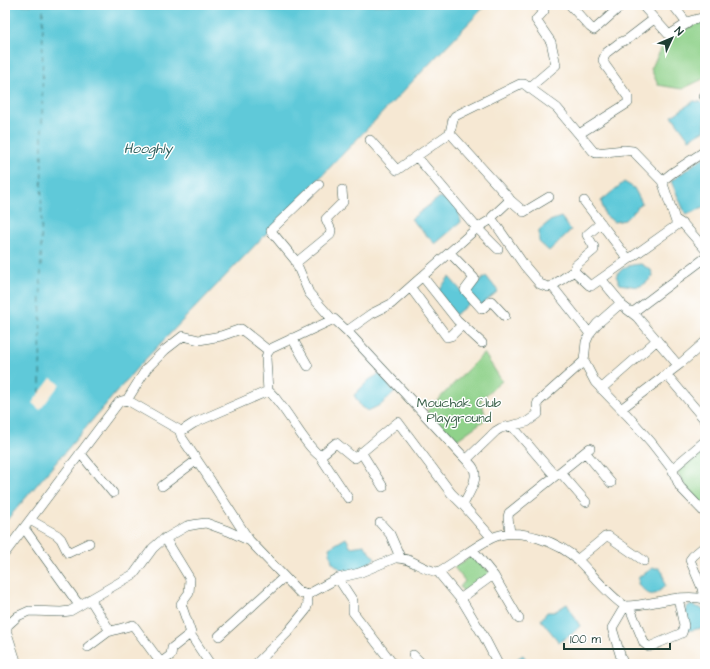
<svg xmlns="http://www.w3.org/2000/svg" width="710" height="669" font-family="'Architects Daughter',sans-serif">
<rect width="100%" height="100%" fill="#fff"/>
<filter id="ink" filterUnits="userSpaceOnUse"><feTurbulence type="fractalNoise" baseFrequency=".025" numOctaves="2"/><feDisplacementMap in="SourceGraphic" scale="8" xChannelSelector="R" yChannelSelector="G"/><feConvolveMatrix kernelMatrix="1 2 1 2 8 2 1 2 1" color-interpolation-filters="sRGB"/></filter>
<filter id="wash" filterUnits="userSpaceOnUse"><feTurbulence type="fractalNoise" baseFrequency=".012" numOctaves="4" result="noise"/><feDisplacementMap in="SourceGraphic" scale="16" xChannelSelector="R" yChannelSelector="G"/><feGaussianBlur stdDeviation="0.9" result="paint"/><feColorMatrix in="noise" values="0 0 0 0 0 0 0 0 0 0 0 0 0 0 0 0 0 1.4 0 .05"/><feComposite in="paint" operator="in"/></filter>
<g filter="url(#wash)">
<rect width="100%" height="100%" fill="#f6e8d3"/>
<path fill="#90d28b" stroke="#588860" d="M705,20V78L682,89L658,85L651,69L661,49L677,33Z
M484,353L502,381L481,399L486,419L455,441L426,412Z
M705,451V507L688,492L677,471Z
M474,555L492,575L466,595L460,587L465,581L454,567Z"/>
<path fill="#5fc9d9" stroke="#3f8386" d="M5,5H486L137,368L5,522Z
M694,101L701,102L705,107V130L689,139L672,116Z
M704,157L705,159V207L686,215L671,181Z
M624,182L634,188L642,203L625,220L614,222L605,215L601,201Z
M440,197L450,201L458,209L461,222L435,244L411,219Z
M561,217L571,230L549,251L539,242V230L550,221Z
M641,264L651,270L653,276C640,290 638,287 620,284L616,276C623,266 629,265 641,264Z
M486,276L498,291L480,306L468,292Z
M449,277L471,302L455,315L438,291Z
M379,374L395,392L382,404L368,411L361,407L354,395L369,380Z
M346,538L351,547L364,545L375,558L362,570L347,575L332,562L329,548Z
M653,568H659L663,573L665,586C652,598 650,597 638,584L639,577Z
M567,604L580,626L572,634L559,642L541,620L547,612H554Z
M691,605L704,609L705,623L702,628L686,631V607Z
M523,655L529,664H509Z"/>
<path fill="#f6e8d3" d="M51,378L60,384L40,410L32,403Z"/>
<g fill="none" stroke-linecap="round" stroke-linejoin="round">
<path stroke="#2f605d" stroke-width="1" stroke-dasharray="5 4" stroke-linecap="butt" d="M40,393L43,5"/>
</g>
</g>
<g filter="url(#ink)">
<g fill="none" stroke-linecap="round" stroke-linejoin="round">
<g stroke="#3f574c" stroke-width="10">
<path id="minor" d="M570,5L590,27L594,30L622,5
M642,5L669,35L688,23
M673,5L686,22L705,17
M520,84H524L557,108L593,151L596,153L624,150L633,151L662,181L677,225L591,286L589,285L574,271L552,286L548,287L540,284L524,265L492,219V217L508,202L509,198L450,133L453,119L455,116Z
M529,88L556,65L551,42L536,20L544,11L541,5
M704,96L705,97
M579,134L628,103V97L605,65L603,60L606,53L619,43L628,39L654,19
M370,140L397,170L450,133
M417,157L477,228L498,249
M662,181L672,173L705,151
M319,184L272,229L271,231L295,260L309,293L332,319
M509,199L524,212L549,197
M584,201L628,259
M676,220L684,225L705,249
M450,253L474,278L465,290L482,309L491,301L505,316
M297,262L330,235L331,230L326,219L343,202L342,190
M574,271L576,265L594,250V247L587,235L601,223
M423,277L457,320L482,343
M601,279L621,303L597,324L590,333L586,342L584,361L595,382L628,416L651,442L672,469L680,487L705,513
M552,286L590,334
M411,288L447,337L451,336L462,325
M620,304L637,317L678,365
M632,313L705,258
M347,331L371,314L391,304L477,228L492,219
M292,338L308,366
M666,374L705,420
M601,389L657,340
M268,391C273,394 276,399 279,403C292,418 305,445 320,456L336,443L353,457L355,458L398,422L451,493L463,505
M127,400L147,368L165,350L183,336L199,340L221,336L241,329L269,351
M621,409L680,364L705,342
M512,426L555,476
M361,452L383,487
M585,452L611,483
M80,453L113,493
M320,456L348,498
M467,459L496,431L501,428L527,422L538,414L537,405L538,402L584,361
M672,469L705,441
M560,472L586,502
M162,486L197,460
M30,520L57,535L61,539L68,553L89,543
M380,523L390,534L400,557
M24,528L79,605
M510,533L508,517L509,513L590,448
M249,540L205,472L182,438L180,432L194,423L268,391L266,358L267,354L270,349L334,319L347,331L472,466C481,477 468,494 463,505L492,538
M473,550L494,576L519,619
M5,553L119,402L122,401L127,400L181,431
M577,560L605,537L608,536L644,561
M438,572L463,602L484,637L498,664
M338,578L353,601V612L393,664
M90,599L110,631
M460,599L493,575
M704,599L702,588L690,560L693,556L705,546
M629,606L644,643L649,647L682,633L684,626L678,598
M190,634L210,664
M219,636L284,577
M88,647L108,632L133,625L161,663
M413,655L422,664
M17,664L6,630L8,625L18,616L29,611L61,612L70,611L134,574L153,548L161,541L187,526L198,524L206,523L228,531L250,541L299,592L307,595L338,578L359,573L395,558C411,557 422,570 438,572C456,562 473,547 492,538C518,525 560,543 579,561C593,575 609,596 625,606C652,606 678,593 705,599
M159,664L171,655L172,648L191,633L181,604L189,593L190,579L165,538
M256,664L288,632L306,610L308,603L307,595
M623,664L612,628L625,606"/>
</g>
<use href="#minor" stroke="#fff" stroke-width="9"/>
</g>
</g>
<g text-anchor="middle" dominant-baseline="central" stroke-width="3" stroke-linejoin="round" paint-order="stroke">
<g font-size="13" fill="#3b624a" stroke="#fff">
<text x="459" y="403">Mouchak Club<tspan x="459" dy="15">Playground</tspan></text>
</g>
<g font-size="14" font-style="italic" fill="#2f605d" stroke="#fff">
<text x="148" y="149">Hooghly</text>
</g>
</g>
<rect width="710" height="669" fill="none" stroke="#fff" stroke-width="20"/>
<g transform="translate(672 38) rotate(46)" stroke="#ffffff" stroke-width="3" paint-order="stroke">
<path d="M0-3L7 15L0 10L-7 15Z" fill="#1f3d34"/>
<text y="-6" font-size="11" font-weight="bold" text-anchor="middle" fill="#1f3d34">N</text>
</g>
<path d="M564 643v6h106v-6" fill="none" stroke="#1f3d34" stroke-width="2"/>
<text x="570" y="643" font-size="12" fill="#1f3d34" stroke="#ffffff" stroke-width="3" paint-order="stroke">100 m</text>
</svg>
